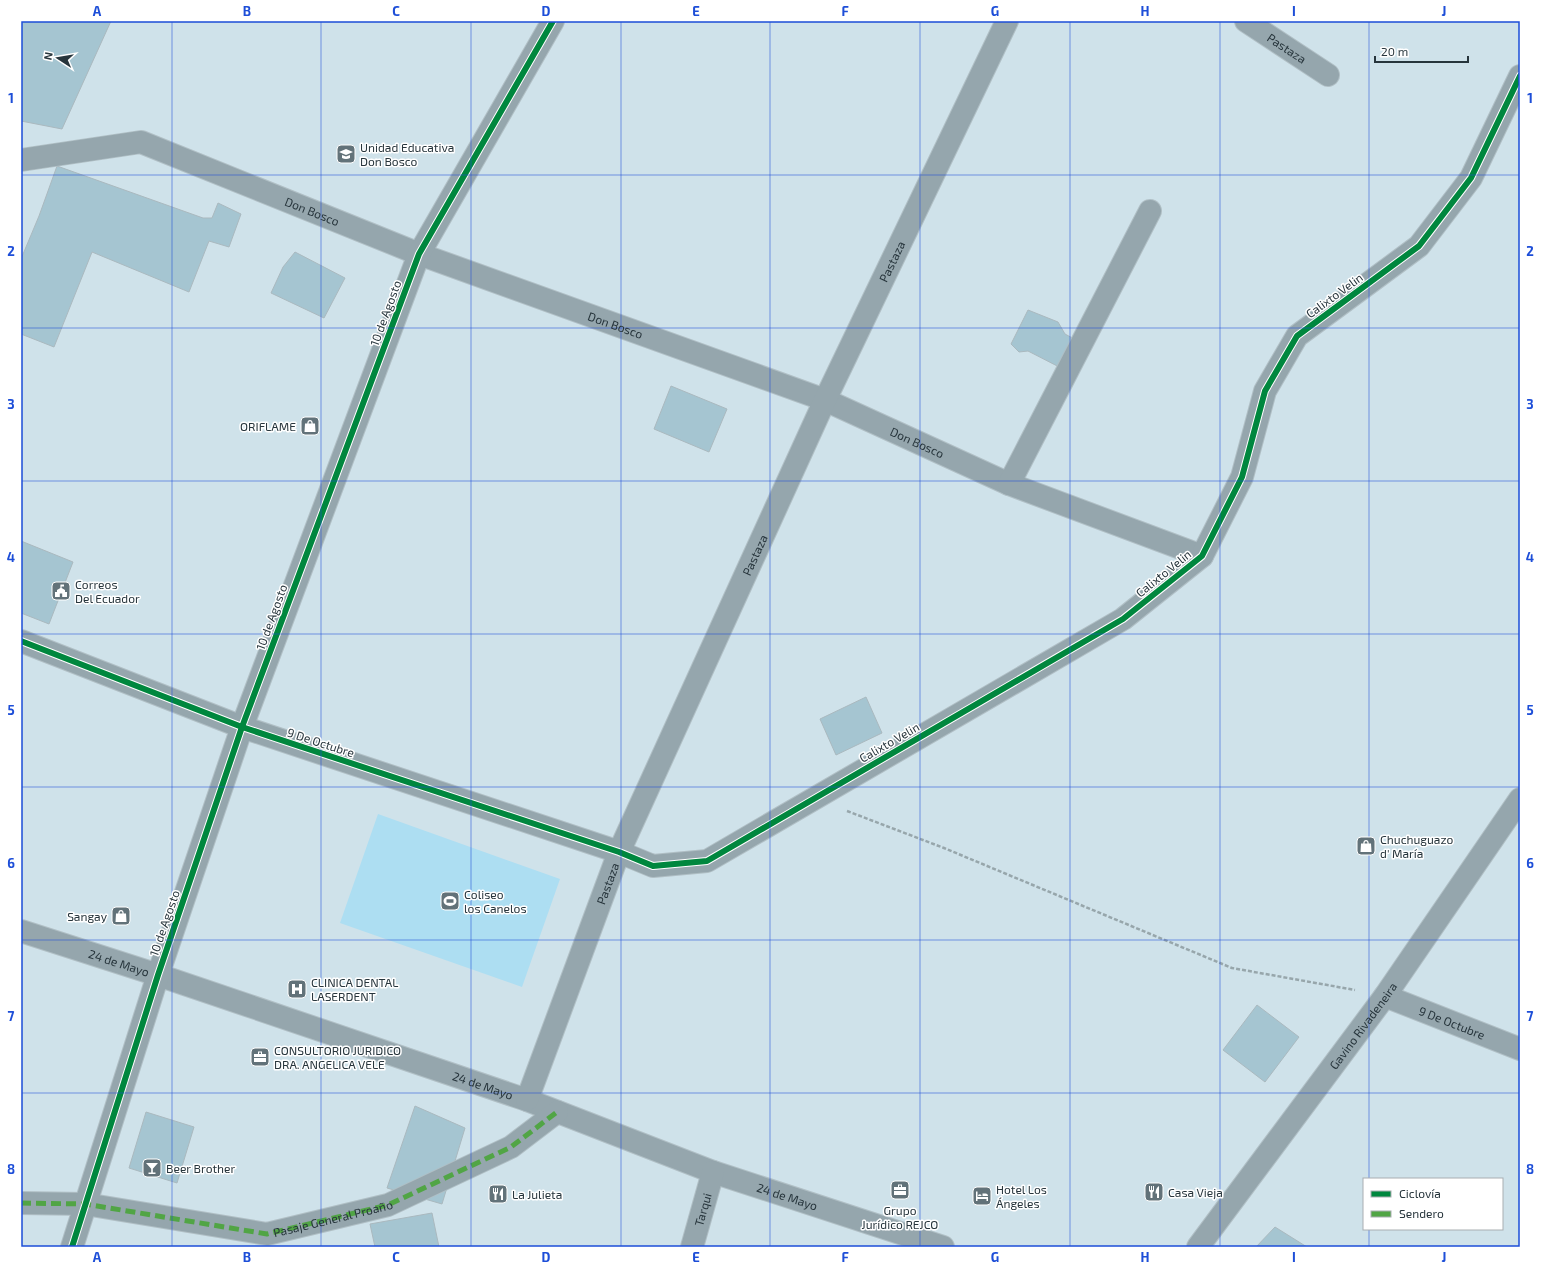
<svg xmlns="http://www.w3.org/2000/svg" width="1541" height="1268" font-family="'Exo 2',sans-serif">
<rect width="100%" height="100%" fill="#cfe2ea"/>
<path fill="#addef2" d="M378,814L560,879L522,987L340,923Z"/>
<path fill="#a5c5d1" stroke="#aab9bf" d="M21,21H111L62,129L21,121Z
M57,166L203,218H212L218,203L241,214L229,247L209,241L189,292L92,252L54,347L21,334V259L39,216Z
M295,252L345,278L324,318L271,293L283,267Z
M1028,310L1058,322L1065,334L1076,340L1067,371L1028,351L1019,352L1011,344Z
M671,386L727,409L709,452L654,429Z
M21,541L73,562L49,624L21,613Z
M866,697L882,733L836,755L820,719Z
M1257,1005L1299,1037L1265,1082L1223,1050Z
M415,1106L465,1128L442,1204L387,1188Z
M146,1112L194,1127L177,1183L129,1168Z
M432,1213L439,1247H375L370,1224Z
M1275,1227L1307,1247H1256Z"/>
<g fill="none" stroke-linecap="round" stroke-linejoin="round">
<g stroke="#b0bfc5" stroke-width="24">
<g id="street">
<path id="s1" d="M1246,21L1328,75"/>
<path id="s2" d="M21,160L141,142L419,254L825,400L1009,484L1202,556"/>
<path d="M1009,484L1150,211"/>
<path d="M21,641L242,727L619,852L653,866L707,861L1123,619L1202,556L1242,477L1265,391L1297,336L1419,246L1471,178L1520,76"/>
<path id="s3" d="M21,931L158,975L527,1100L713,1172L943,1247"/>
<path id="s4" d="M1385,996L1520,1049"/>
<path id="s5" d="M527,1100L619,852L825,400L1007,21"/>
<path id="s6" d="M21,1203L85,1204L267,1234L388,1205L511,1147L557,1112"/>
<path d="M72,1247L158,975L242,727L419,254L553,21"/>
<path id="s7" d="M692,1247L713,1172"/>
<path id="s8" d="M1198,1247L1385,996L1520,799"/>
</g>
</g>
<path stroke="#97a6ab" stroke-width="2.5" stroke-dasharray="4 2" stroke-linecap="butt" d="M847,811L944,848L1232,968L1355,990"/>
<use href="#street" stroke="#95a6ad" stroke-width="22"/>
<path stroke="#51a545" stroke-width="5" stroke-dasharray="10 5" stroke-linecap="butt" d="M21,1203L85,1204L267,1234L388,1205L511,1147L557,1112"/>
<g stroke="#fff" stroke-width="8">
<path id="cycleway" d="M21,641L242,727L619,852L653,866L707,861L1123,619L1202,556L1242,477L1265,391L1297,336L1419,246L1471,178L1520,76
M72,1247L158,975L242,727L419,254L553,21"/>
</g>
<use href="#cycleway" stroke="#00873e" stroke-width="6"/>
</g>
<path fill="none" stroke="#1d4ed8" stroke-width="1" stroke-opacity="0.55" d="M172,21V1247M321,21V1247M471,21V1247M621,21V1247M770,21V1247M920,21V1247M1070,21V1247M1220,21V1247M1369,21V1179M21,175H1520M21,328H1520M21,481H1520M21,634H1520M21,787H1520M21,940H1520M21,1093H1520M1369,1229V1247"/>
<defs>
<g id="school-square" transform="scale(1)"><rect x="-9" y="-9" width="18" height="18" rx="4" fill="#627279" stroke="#fff"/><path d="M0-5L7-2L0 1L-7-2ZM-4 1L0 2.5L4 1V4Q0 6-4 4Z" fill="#fff"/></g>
<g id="shop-square" transform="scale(1)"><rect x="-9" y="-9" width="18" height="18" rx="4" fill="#627279" stroke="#fff"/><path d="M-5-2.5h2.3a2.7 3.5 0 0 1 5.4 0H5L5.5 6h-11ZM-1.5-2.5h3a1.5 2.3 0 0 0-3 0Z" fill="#fff"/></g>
<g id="civic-square" transform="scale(1)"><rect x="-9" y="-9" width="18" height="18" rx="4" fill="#627279" stroke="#fff"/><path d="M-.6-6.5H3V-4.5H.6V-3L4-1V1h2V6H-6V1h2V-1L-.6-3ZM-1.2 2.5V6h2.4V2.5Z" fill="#fff"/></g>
<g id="stadium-square" transform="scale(1)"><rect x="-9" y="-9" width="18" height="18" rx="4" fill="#627279" stroke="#fff"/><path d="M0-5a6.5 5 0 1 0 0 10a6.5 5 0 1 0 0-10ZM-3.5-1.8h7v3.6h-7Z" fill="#fff"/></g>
<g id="hospital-square" transform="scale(1)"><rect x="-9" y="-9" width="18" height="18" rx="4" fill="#627279" stroke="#fff"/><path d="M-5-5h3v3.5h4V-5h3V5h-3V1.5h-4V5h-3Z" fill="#fff"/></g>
<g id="office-square" transform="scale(1)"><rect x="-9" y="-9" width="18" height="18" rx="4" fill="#627279" stroke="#fff"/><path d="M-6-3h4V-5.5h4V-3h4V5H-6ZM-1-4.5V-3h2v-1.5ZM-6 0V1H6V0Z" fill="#fff"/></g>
<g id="bar-square" transform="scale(1)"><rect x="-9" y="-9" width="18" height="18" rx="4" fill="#627279" stroke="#fff"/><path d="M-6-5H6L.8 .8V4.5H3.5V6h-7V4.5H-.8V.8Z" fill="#fff"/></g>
<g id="restaurant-square" transform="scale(1)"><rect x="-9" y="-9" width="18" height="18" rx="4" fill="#627279" stroke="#fff"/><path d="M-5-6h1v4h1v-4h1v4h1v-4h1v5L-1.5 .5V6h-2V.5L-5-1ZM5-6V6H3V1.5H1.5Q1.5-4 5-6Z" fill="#fff"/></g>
<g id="hotel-square" transform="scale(1)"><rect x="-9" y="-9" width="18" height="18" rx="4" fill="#627279" stroke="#fff"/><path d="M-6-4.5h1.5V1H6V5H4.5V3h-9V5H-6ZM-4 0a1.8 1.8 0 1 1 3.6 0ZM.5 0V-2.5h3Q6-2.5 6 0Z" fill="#fff"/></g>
</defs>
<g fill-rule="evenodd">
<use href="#school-square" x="346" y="154"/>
<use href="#shop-square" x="310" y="426"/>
<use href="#civic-square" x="61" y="591"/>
<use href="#shop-square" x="1366" y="846"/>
<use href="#stadium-square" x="450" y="901"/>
<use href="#shop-square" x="121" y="916"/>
<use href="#hospital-square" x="297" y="989"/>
<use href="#office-square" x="260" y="1057"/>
<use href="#bar-square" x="152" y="1168"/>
<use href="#office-square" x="900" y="1190"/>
<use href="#restaurant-square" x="1154" y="1192"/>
<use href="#restaurant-square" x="498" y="1194"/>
<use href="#hotel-square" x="982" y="1196"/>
</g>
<g text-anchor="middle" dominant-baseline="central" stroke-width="3" stroke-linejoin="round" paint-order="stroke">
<g font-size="12" fill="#27353c" stroke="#fff">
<text stroke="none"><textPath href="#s1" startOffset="49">Pastaza</textPath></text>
<text stroke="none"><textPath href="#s2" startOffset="306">Don Bosco</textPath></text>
<text stroke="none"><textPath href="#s5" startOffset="915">Pastaza</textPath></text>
<text transform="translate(1334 295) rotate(-36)">Calixto Velin</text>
<text transform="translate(385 313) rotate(-70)">10 de Agosto</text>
<text stroke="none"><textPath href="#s2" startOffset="630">Don Bosco</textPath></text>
<text stroke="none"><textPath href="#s2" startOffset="954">Don Bosco</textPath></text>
<text stroke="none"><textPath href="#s5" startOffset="591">Pastaza</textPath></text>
<text transform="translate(1163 573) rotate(-39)">Calixto Velin</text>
<text transform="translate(271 617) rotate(-70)">10 de Agosto</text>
<text transform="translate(321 742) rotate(18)">9 De Octubre</text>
<text transform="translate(889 742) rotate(-30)">Calixto Velin</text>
<text stroke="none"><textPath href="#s5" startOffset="231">Pastaza</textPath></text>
<text transform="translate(164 923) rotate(-71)">10 de Agosto</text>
<text stroke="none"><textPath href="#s3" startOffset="103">24 de Mayo</textPath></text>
<text stroke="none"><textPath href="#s4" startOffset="72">9 De Octubre</textPath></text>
<text stroke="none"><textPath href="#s8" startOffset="276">Gavino Rivadeneira</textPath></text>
<text stroke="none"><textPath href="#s3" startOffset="487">24 de Mayo</textPath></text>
<text stroke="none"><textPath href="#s3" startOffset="811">24 de Mayo</textPath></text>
<text stroke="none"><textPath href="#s7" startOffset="39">Tarqui</textPath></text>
<text stroke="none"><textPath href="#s6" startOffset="316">Pasaje General Proaño</textPath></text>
</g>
<g font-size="12" fill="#27353c" stroke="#fff" text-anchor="start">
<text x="360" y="147">Unidad Educativa<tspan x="360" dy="14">Don Bosco</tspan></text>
<text x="296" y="426" text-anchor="end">ORIFLAME</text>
<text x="75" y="584">Correos<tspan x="75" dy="14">Del Ecuador</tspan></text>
<text x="1380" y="839">Chuchuguazo<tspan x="1380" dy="14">d' María</tspan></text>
<text x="464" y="894">Coliseo<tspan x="464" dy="14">los Canelos</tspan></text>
<text x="107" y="916" text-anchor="end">Sangay</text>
<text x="311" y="982">CLINICA DENTAL<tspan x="311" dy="14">LASERDENT</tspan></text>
<text x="274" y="1050">CONSULTORIO JURIDICO<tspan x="274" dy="14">DRA. ANGELICA VELE</tspan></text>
<text x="166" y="1168">Beer Brother</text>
<text x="996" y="1189">Hotel Los<tspan x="996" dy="14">Ángeles</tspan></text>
<text x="1168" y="1192">Casa Vieja</text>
<text x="512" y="1194">La Julieta</text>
<text x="900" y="1210" text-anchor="middle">Grupo<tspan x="900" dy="14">Jurídico REJCO</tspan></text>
</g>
</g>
<rect width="1541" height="1268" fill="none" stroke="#ffffff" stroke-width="44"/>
<rect x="1363" y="1178" width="140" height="52" fill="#ffffff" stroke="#a9aeb1"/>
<rect x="1371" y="1191" width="20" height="6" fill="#00873e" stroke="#a9aeb1"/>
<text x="1399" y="1198" font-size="12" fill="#27353c">Ciclovía</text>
<rect x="1371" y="1211" width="20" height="6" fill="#51a545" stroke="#a9aeb1"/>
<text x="1399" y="1218" font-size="12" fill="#27353c">Sendero</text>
<g transform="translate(58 58) rotate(282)" stroke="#ffffff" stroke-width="3" paint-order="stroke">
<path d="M0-3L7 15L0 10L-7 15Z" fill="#27353c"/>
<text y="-6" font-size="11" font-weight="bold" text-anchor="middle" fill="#27353c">N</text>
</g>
<path d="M1375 56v6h93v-6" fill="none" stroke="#27353c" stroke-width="2"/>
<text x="1381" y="56" font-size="12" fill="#27353c" stroke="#ffffff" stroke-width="3" paint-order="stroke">20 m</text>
<rect x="22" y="22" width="1497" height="1224" fill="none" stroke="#1d4ed8" stroke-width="1.5"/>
<g font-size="13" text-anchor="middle" font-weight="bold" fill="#1d4ed8">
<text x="97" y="16">A</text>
<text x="247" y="16">B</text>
<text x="396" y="16">C</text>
<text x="546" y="16">D</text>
<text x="696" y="16">E</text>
<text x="845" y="16">F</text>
<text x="995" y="16">G</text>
<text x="1145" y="16">H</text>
<text x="1294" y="16">I</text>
<text x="1444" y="16">J</text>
<text x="11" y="103">1</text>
<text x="1530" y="103">1</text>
<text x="11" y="256">2</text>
<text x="1530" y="256">2</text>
<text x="11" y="409">3</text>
<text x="1530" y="409">3</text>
<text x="11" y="562">4</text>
<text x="1530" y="562">4</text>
<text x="11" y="715">5</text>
<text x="1530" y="715">5</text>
<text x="11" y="868">6</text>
<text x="1530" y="868">6</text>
<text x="11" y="1021">7</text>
<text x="1530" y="1021">7</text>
<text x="11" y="1174">8</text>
<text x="1530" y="1174">8</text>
<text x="97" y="1262">A</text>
<text x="247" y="1262">B</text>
<text x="396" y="1262">C</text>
<text x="546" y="1262">D</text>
<text x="696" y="1262">E</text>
<text x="845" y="1262">F</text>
<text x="995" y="1262">G</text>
<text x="1145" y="1262">H</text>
<text x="1294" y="1262">I</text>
<text x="1444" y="1262">J</text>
</g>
</svg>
